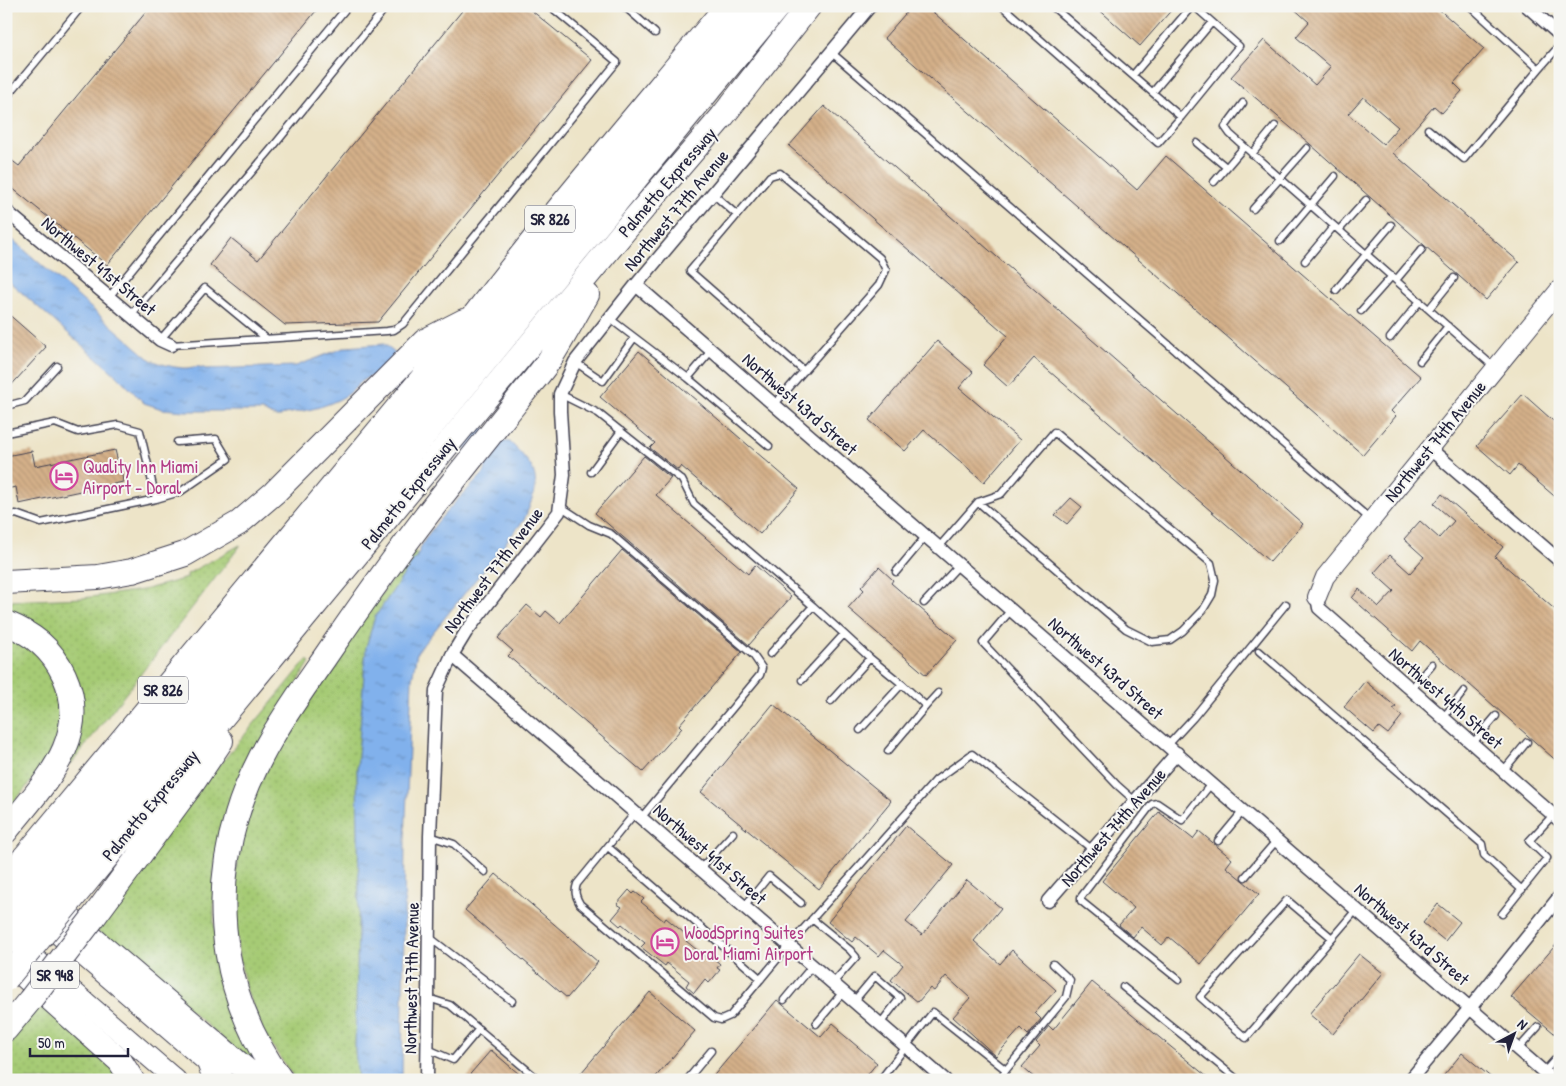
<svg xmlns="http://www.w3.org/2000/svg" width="1566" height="1086" font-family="'Patrick Hand',sans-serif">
<defs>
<pattern id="grass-dots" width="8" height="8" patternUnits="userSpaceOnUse" patternTransform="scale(1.25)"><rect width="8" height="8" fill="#a6cb75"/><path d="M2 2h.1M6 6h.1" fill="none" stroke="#8fae66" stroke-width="1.8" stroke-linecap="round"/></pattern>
<pattern id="water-ripples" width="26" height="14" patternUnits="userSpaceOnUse" patternTransform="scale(1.25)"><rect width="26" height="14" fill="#81b1ec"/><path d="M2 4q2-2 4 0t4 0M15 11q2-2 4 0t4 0" fill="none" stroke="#6990c0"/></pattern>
<pattern id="building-back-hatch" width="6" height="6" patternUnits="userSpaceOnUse" patternTransform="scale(1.25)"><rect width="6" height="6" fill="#d4b089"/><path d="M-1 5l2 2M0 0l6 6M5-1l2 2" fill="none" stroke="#b69777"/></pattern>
</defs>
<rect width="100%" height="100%" fill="#f6f6f2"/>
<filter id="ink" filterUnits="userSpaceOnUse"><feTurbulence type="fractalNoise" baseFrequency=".02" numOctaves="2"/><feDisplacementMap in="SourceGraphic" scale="10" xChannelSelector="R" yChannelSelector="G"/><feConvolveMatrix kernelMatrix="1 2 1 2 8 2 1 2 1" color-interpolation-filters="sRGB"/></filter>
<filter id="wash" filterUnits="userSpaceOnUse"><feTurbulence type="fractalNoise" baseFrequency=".0096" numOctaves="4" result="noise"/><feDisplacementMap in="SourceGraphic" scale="20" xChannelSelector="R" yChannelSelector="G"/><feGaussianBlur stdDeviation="1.12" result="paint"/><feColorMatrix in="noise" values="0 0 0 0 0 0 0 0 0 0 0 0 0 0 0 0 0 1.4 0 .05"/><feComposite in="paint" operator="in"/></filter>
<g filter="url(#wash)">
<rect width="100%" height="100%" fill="#ede4c8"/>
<path fill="url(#grass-dots)" stroke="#647658" d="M240,545V546L71,764L69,763L80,692L6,613V601L83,598L143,590L187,578V574Z
M413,550L418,554L375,617L366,647L357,771L359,890L355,1050L358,1080H295L264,1033L246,989L238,951L234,912L236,869L254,794L274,756L329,666Z
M6,634C16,639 32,646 39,654C44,658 47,668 50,674C82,729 39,771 6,812Z
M307,660L310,662L238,780L221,828L214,871V922L217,966L233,1012L259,1063L256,1067L95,929L208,779Z
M38,1003L113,1068L120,1080H6V1046Z"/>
<path fill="url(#water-ripples)" stroke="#526a94" d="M6,234L151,360C161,364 171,367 182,368C192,369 195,364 206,369L296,366L346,347L384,344L499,441L510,442C541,473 541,479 524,520L417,652L412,679L405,840L402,1080H358L355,1050L359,890L357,771L366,647L375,617L418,554C427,527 464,494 484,473L486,468L481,462L375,376C363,375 357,389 347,395C328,407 306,411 284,414L281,417H276L262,411H185L162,409L144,403L116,375L6,279Z"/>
<g id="blocks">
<path fill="url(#building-back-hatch)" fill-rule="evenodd" d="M151,6H320L107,265L6,183V156L19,166Z
M466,6H526L592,60L378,322L285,325L210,265L231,238L258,260Z
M912,6H926L1137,190L1166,156L1421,377L1391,411L1396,416L1363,455L884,38Z
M1095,6H1175L1140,46Z
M1291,6H1435L1484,49L1454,83L1462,91L1442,113L1434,106L1393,153L1519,262L1486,300L1310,144L1231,77L1264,40L1315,85L1331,67L1296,37L1309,22ZM1363,97L1398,127L1383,144L1348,114Z
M824,106L1303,524L1270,562L1034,358L1008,387L983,365L1008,336L789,146Z
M6,312L46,347L6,391Z
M937,341L973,372L959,388L1020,440L984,482L924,430L905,451L869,420Z
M639,351L799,489L760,534L681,466L678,470L650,448L655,443L600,397Z
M1523,394L1560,427V501L1518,465L1510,475L1477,446Z
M115,450L118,462L120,461L123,482L19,504L16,487L6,489V456L32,451L35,466Z
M644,456L671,478L656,495L748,574L755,565L791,597L749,645L595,513Z
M1442,494L1503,547L1495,557L1560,614V764L1420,641L1412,651L1352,598L1359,589L1379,607L1394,591L1374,573L1390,555L1410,573L1424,557L1404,539L1420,521L1439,538L1454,521L1434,504Z
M1071,498L1082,507L1067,524L1055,515Z
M622,550L742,652L679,725L682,728L643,772L508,656L513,651L498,638L527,605L541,617L546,611L560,623Z
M879,567L893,580L891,583L957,640L926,675L848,608L864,590L861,587Z
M1365,681L1396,707L1393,709L1402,716L1388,734L1379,727L1374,733L1344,707Z
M773,704L891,801L819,889L701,792Z
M1159,812L1193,839L1199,831L1232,859L1226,867L1259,894L1201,964L1169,937L1162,945L1141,927L1133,937L1119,925L1134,908L1102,881Z
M906,826L953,865L906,922L922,935L967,880L1001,908L974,941L1000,964L1012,950L1056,990L1035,1013L1041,1019L1028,1035L1021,1028L996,1056L953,1017L970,998L946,976L934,991L930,988L918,1002L891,980L903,965L884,950L879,956L856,937L852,942L828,922Z
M496,874L598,962L567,998L465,910Z
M629,890L633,894L635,892L644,899L641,902L664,921L666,918L689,937L686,941L708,959L711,956L720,964L717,968L720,970L709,983L705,979L694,993L686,986L689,981L667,963L665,966L641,947L645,943L622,924L620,926L612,919L622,907L617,904Z
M1438,904L1460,922L1445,941L1423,923Z
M1560,940V1038L1511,997Z
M1359,954L1383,973L1333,1034L1309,1014Z
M1092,982L1211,1080H1037L1022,1067L1040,1046L1036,1042L1049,1026L1053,1030Z
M650,992L695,1031L653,1080H575Z
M777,1000L821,1037L833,1023L840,1029L839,1031L877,1063L863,1080H710Z
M491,1050L526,1080H465Z
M1462,1053L1494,1080H1440Z"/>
</g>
</g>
<g filter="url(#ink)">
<use href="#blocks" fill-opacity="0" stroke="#403f50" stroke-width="1"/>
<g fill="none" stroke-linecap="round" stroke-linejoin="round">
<g stroke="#403f50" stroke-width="9">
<path id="lane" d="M624,6L655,33
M1002,6L1158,143L1181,117L1052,6
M1470,6L1539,69L1560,45
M832,53L1370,519
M1133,75L1192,6
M1153,92L1212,22
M6,98L82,6
M1243,103L1225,127L1230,134L1494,367
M1181,117L1239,46L1194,6
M1428,129L1464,159L1539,69
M1197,143L1226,167
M1252,154L1275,126
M1214,182L1244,147
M713,194L737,215
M1253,209L1307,148
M1339,230L1366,200
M1280,241L1335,176
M1305,261L1334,226
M1396,280L1422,249
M1336,290L1391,225
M109,297L348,6
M1429,309L1454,278
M1361,311L1392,276
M130,316L272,148L387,6
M609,318L688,378
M1390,338L1420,301
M160,340L205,288L267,339
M171,345L387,331L394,330L403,324L617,62L550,6
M711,351L688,378L769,446
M1420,361L1448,326
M575,362L603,381L634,338
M560,394L598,413L682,480L694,504L813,606L770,654
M774,405L879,285L886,270L880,258L780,173L770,176L690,271L804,371
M6,406L25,401L57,366
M6,433L55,423L78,432L118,425L140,431L156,499L41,523L16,514L6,516
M591,472L621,431
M156,499L180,492L228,459L216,439L177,442
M560,506L589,525L611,534L753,655L762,668L760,675L641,818
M939,547L978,502L1001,494L1054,432L1211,563L1215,580L1212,595L1203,610L1183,631L1170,640L1152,642L1126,629L978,502
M896,572L926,536
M924,603L959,565
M1011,610L983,643L1117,785L1135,801
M1259,651L1482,844L1484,855L1522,890
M802,680L844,634L813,606
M1411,689L1432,664
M831,701L870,658L844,634
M926,706L938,693
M1443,718L1464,691
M860,730L902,684L870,658
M1472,744L1496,716
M1168,745L1193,718L1286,604
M888,751L926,706L902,684
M1503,771L1527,742
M635,813L577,884C574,892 576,897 580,904L714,1018L721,1020L730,1016L789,945L936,780L972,754L1093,850
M430,836L454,844L485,872
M1218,841L1243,811
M608,847L761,979
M700,869L733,833
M1245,877L1277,840
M744,907L769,876L801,903
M1502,914L1547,858L1529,841L1553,815
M812,919L850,950L856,957L833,983
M429,937L512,1001
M1332,938L1287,900L1200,997L1246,1038L1357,909
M1179,980L1081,901V897L1152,804L1157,803L1182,820L1211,784
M1123,987L1238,1080
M428,998L450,1005L539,1080
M784,1000L813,965
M854,1001L875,976L900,998L880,1024
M816,1024L843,992
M428,1049L453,1060L479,1029
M1518,1049L1538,1027
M1006,1070L1066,997L1070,980L1053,964
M1544,1072L1560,1054
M687,1080L711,1051
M880,1080L933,1012L1006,1070L999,1080"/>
</g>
<g stroke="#403f50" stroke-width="15">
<path id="street" d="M1527,6L1560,35
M6,211L160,340L171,345
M636,285L1553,1080
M1429,448L1560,561
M1317,597L1319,608L1560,821
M452,655L945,1080
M1048,901L1177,753
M427,1080L430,836L436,690L452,655L466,632L559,512L564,475L560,411V394L575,362L636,285L870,6
M1410,1080L1470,1008L1560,896"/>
</g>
<g stroke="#403f50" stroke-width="20">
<path id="secondary" d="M1317,597L1325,577L1560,289"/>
</g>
<g stroke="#403f50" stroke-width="22">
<path id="primary" d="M37,916L222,1075
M17,943L176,1080"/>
</g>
<g stroke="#403f50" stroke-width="26">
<path id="highway" d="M6,582L98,577L132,571L185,554L239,523L274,493L425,341L464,321
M6,623C33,634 52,649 64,675C93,738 42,785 6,831
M24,858L474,316C555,210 642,109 727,6
M40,871L494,325L573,225L753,6
M54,884L778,6
M46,899L258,1080
M72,899L624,231L722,117L809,6
M93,918L192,784L221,741
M6,959L120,1061L132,1080
M6,1029L30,1000
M210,1065L216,1080
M281,1080C225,1003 209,906 237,815C254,757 291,706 325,657C366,597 407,539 452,483C473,456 495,429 517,401C527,388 539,375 548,362C562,340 574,317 587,295"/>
</g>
<use href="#lane" stroke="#fff" stroke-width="6"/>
<use href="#street" stroke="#fff" stroke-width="12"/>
<use href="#secondary" stroke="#fff" stroke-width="18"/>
<use href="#primary" stroke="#fff" stroke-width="20"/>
<use href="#highway" stroke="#fff" stroke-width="24"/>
<g stroke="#403f50" stroke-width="26" stroke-linecap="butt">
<path id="highway-bridge" d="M6,880L24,858
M6,912L40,871
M6,942L54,884
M6,979L72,899
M30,1000L93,918"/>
</g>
<use href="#highway-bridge" stroke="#fff" stroke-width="24"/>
</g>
</g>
<defs>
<g id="hotel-ring" transform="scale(1.4375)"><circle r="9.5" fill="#f6f6f2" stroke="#d1479c" stroke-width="1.5"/><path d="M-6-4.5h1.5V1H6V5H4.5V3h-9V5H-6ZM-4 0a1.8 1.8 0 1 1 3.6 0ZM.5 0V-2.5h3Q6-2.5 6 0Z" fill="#d1479c"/></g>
</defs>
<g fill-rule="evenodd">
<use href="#hotel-ring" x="64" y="476"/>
<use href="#hotel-ring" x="665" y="942"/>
</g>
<g text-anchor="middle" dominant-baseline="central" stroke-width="4" stroke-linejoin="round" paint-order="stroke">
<g fill="#f6f6f2" stroke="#626272" stroke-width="1">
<rect x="525" y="205.5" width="50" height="27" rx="4"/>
<rect x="138" y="676.5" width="50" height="27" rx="4"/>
<rect x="31" y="961.5" width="48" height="27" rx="4"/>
</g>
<g font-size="16" font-weight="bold" fill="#22223b">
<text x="550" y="219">SR 826</text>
<text x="163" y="690">SR 826</text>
<text x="55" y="975">SR 948</text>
</g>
<g font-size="18" fill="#22223b" stroke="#f6f6f2">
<text transform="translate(667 182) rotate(-49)">Palmetto Expressway</text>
<text transform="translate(676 210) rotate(-50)">Northwest 77th Avenue</text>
<text transform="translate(99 266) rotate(40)">Northwest 41st Street</text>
<text transform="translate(800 404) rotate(41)">Northwest 43rd Street</text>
<text transform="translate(1435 441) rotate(-51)">Northwest 74th Avenue</text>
<text transform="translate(408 493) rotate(-51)">Palmetto Expressway</text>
<text transform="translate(493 570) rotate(-53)">Northwest 77th Avenue</text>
<text transform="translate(1106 668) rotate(41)">Northwest 43rd Street</text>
<text transform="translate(1446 698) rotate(41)">Northwest 44th Street</text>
<text transform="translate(150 805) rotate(-50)">Palmetto Expressway</text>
<text transform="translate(1113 827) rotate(-49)">Northwest 74th Avenue</text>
<text transform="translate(710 854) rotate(41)">Northwest 41st Street</text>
<text transform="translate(1412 934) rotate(41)">Northwest 43rd Street</text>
<text transform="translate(411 978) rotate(-89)">Northwest 77th Avenue</text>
</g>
<g font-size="18" fill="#b23c85" stroke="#f6f6f2" text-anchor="start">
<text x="83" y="466">Quality Inn Miami<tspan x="83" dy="21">Airport - Doral</tspan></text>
<text x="684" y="932">WoodSpring Suites<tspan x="684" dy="21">Doral Miami Airport</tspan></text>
</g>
</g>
<rect width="1566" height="1086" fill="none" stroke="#f6f6f2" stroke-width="25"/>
<g transform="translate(1514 1034) rotate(41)" stroke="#f6f6f2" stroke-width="4" paint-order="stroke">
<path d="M0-4L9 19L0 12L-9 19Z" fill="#22223b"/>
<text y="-8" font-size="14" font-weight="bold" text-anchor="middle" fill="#22223b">N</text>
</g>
<path d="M30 1048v8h98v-8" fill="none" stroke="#22223b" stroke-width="2.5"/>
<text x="38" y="1048" font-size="15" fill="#22223b" stroke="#f6f6f2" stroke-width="4" paint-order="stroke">50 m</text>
</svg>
